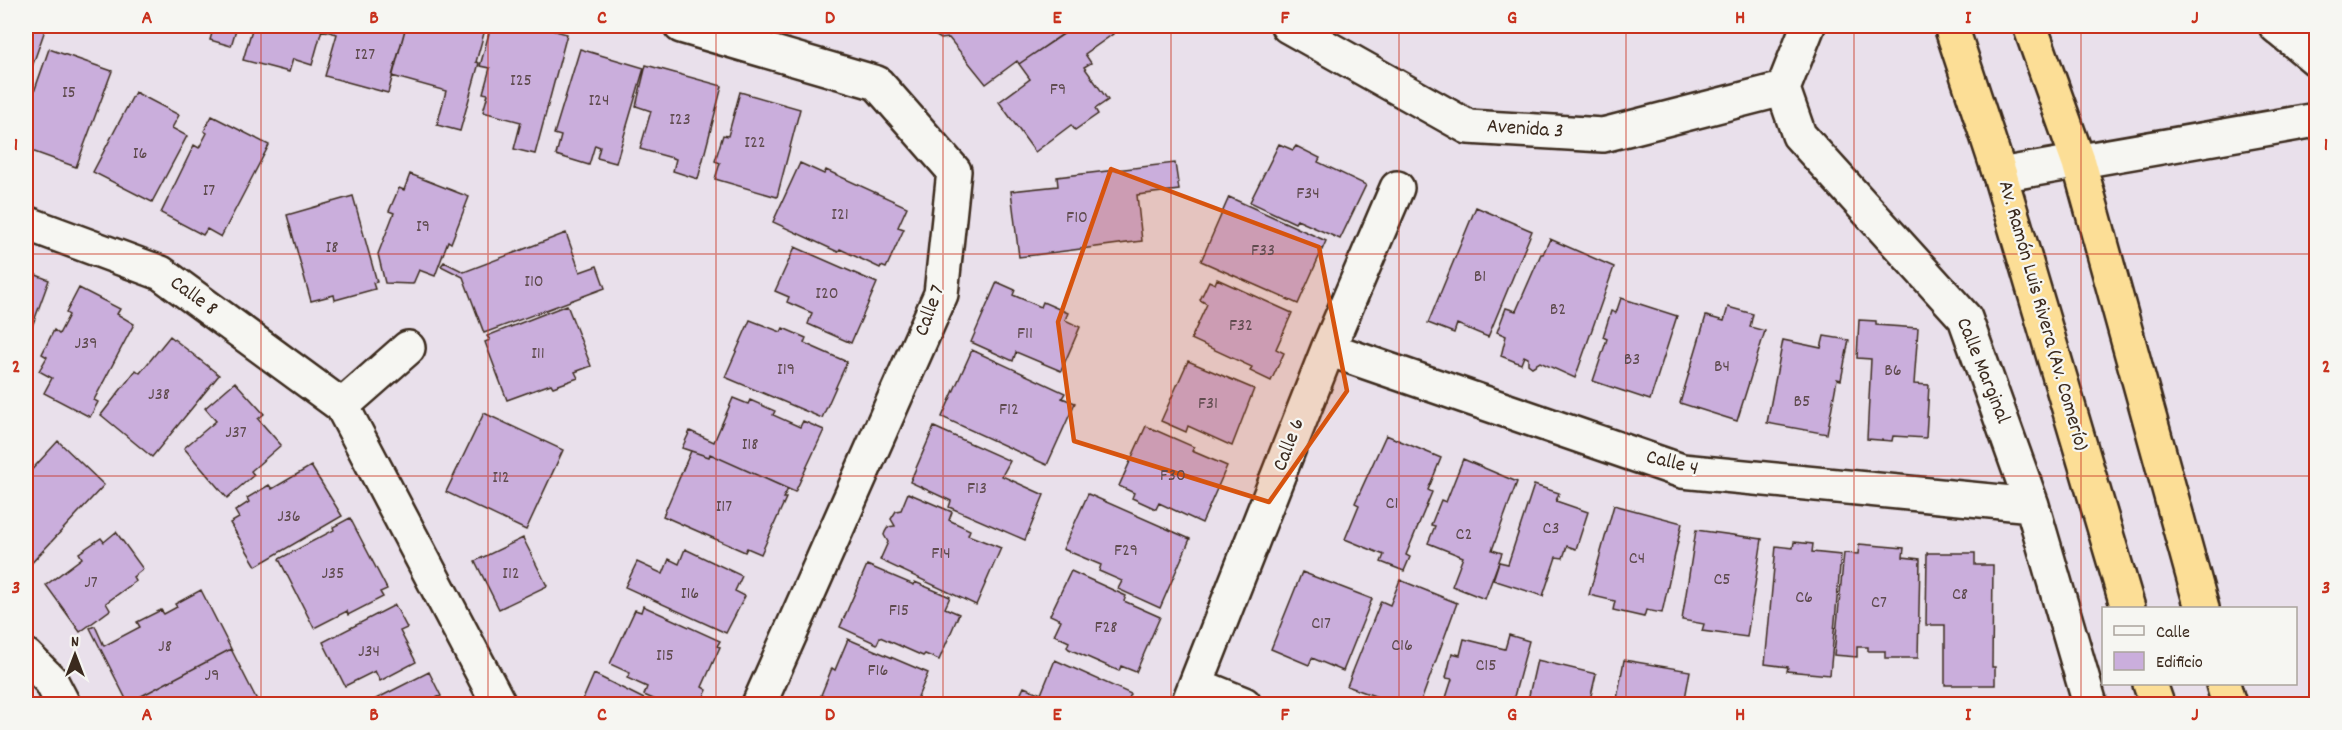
<svg xmlns="http://www.w3.org/2000/svg" width="2342" height="730" font-family="Dekko,sans-serif">
<rect width="100%" height="100%" fill="#e9e0eb"/>
<filter id="ink" filterUnits="userSpaceOnUse"><feTurbulence type="fractalNoise" baseFrequency=".0167" numOctaves="2"/><feDisplacementMap in="SourceGraphic" scale="12" xChannelSelector="R" yChannelSelector="G"/><feConvolveMatrix kernelMatrix="1 2 1 2 8 2 1 2 1" color-interpolation-filters="sRGB"/></filter>
<g filter="url(#ink)">
<path fill="#caaedc" stroke="#3b2a1e" stroke-width="1.5" d="M26,26L46,27L26,84Z
M214,26H237L231,46L210,40Z
M253,26H323L312,65L293,59L289,72L243,60Z
M323,26H406L388,93L325,76L337,34L321,30Z
M406,26H486L476,62L479,63L460,131L437,125L446,91L392,76Z
M491,26H536L567,34L535,154L514,149L521,122L483,112L488,94L483,93L490,68L480,66Z
M878,26H903L901,32Z
M934,26H1071L1073,27L1019,64L1017,61L986,84L949,38L941,39L936,36L933,31Z
M1071,26H1108L1113,34L1085,54L1091,63L1084,67L1108,100L1095,109L1098,114L1075,130L1071,125L1035,152L999,102L1030,79L1019,64L1071,29Z
M49,49L112,71L76,167L26,149V115Z
M580,49L644,68L616,163L597,158L600,147L595,145L589,165L556,155L561,136L554,134Z
M646,65L722,86L698,179L673,171L676,159L640,149L651,111L636,106Z
M135,92L179,115L172,128L187,136L152,202L93,172Z
M740,92L800,109L777,197L715,179L720,163L715,161L723,135L728,136Z
M212,116L269,145L221,237L207,229L203,235L161,213L194,145L199,148L207,133L204,131Z
M1279,144L1293,150L1296,146L1320,158L1318,162L1366,185L1340,239L1297,220L1295,223L1250,202Z
M800,163L824,174L826,170L907,207L898,227L904,229L886,268L881,266L880,268L840,249L838,252L773,222Z
M1175,163L1179,190L1137,195L1142,241L1019,257L1011,191L1058,186L1057,177Z
M410,174L469,197L451,243L448,241L435,276L419,270L413,284L385,283L378,254L394,213L389,211L399,188L404,190Z
M353,196L377,282L373,283L375,289L335,300L334,295L311,301L287,215Z
M1229,197L1326,241L1298,304L1201,261Z
M1476,207L1532,231L1488,337L1457,324L1454,333L1428,323Z
M566,233L580,272L597,266L605,288L484,333L463,277L441,266L444,262L464,272Z
M1550,239L1614,267L1575,378L1540,362L1532,367L1528,364V358L1524,356L1521,364L1501,356L1506,336L1497,332L1506,308L1516,311L1541,254H1543Z
M795,247L877,283L851,343L808,324L812,313L787,302L789,297L775,291Z
M26,271L49,280L26,343Z
M1217,279L1292,313L1276,349L1284,353L1271,381L1250,371L1252,367L1191,339L1207,304L1200,300L1209,281L1215,284Z
M997,282L1015,290L1013,295L1041,307L1043,302L1068,313L1065,320L1080,327L1061,371L1016,352L1013,361L971,342Z
M79,288L120,309L117,314L134,324L94,400L98,402L90,417L44,393L52,378L39,371L47,357L42,354L54,330L59,334L69,315L66,313Z
M1621,298L1677,316L1650,400L1593,381L1607,339L1603,337L1611,311L1616,313Z
M567,305L591,366L575,372L578,378L553,387L551,384L507,400L485,342L490,340L487,336Z
M1728,307L1753,314L1750,327L1765,331L1737,421L1680,403L1706,316L1724,321Z
M750,320L781,332L783,328L806,338L804,343L847,362L822,418L725,377Z
M1859,320L1876,321V325L1918,328L1914,384L1929,385L1926,438L1893,436L1892,441L1867,439L1871,359L1857,358Z
M170,336L219,375L152,457L101,415L136,370L140,373Z
M1824,336L1849,340L1841,380L1837,379L1827,434L1767,423L1783,340L1821,348Z
M972,350L1065,393L1062,398L1075,403L1047,465L942,417Z
M1188,361L1254,389L1232,446L1188,426L1186,432L1161,421Z
M235,382L264,414L258,419L281,445L251,471L254,475L227,498L184,448L216,421L205,408Z
M733,398L748,404L750,400L775,411L773,415L800,427L803,421L824,430L795,492L710,454L709,457L682,448L690,431L714,442Z
M484,413L563,450L526,530L446,492Z
M1146,426L1194,447L1192,451L1227,466L1202,523L1159,503L1156,509L1132,498L1134,493L1119,486Z
M934,427L1010,461L1002,476L1044,495L1025,540L949,507L951,501L910,482Z
M1386,435L1441,458L1428,490L1432,492L1406,555L1410,557L1404,571L1381,562L1384,555L1345,539L1359,505L1355,503Z
M58,441L104,485L26,569V476Z
M691,451L709,457L710,454L788,489L783,498H786L761,554L747,548L745,552L663,516Z
M1463,459L1517,482L1492,550L1502,553L1485,599L1452,586L1463,557L1428,543L1435,526L1431,525L1441,500L1446,502Z
M311,466L342,516L256,566L230,523L239,518L235,511L249,502L247,498L269,485L272,489Z
M1534,485L1559,493L1556,501L1588,512L1576,549L1567,546L1563,558L1556,557L1543,596L1493,580L1499,562L1508,564Z
M908,493L952,512L949,520L970,530L968,535L1001,548L976,605L880,560L888,542L884,535L885,532L888,527L895,526L891,519L896,511L901,510Z
M1088,494L1190,539L1160,608L1118,589L1122,581L1099,571L1101,565L1063,549Z
M1614,505L1682,523L1662,613L1646,610L1644,617L1613,610L1615,601L1589,595Z
M350,518L387,589L380,592L383,597L348,615L347,611L314,628L279,559L334,530L333,527Z
M1696,530L1762,539L1747,637L1702,631L1704,624L1682,620Z
M116,532L143,569L133,577L136,581L106,603L110,610L80,632L46,585L82,558L79,553L101,538L104,542Z
M523,538L547,586L499,609L475,561Z
M1794,542L1813,544L1812,552L1841,555L1830,675L1787,671L1788,667L1765,664L1776,546L1793,548Z
M1859,544L1904,548L1903,557L1920,559L1918,658H1885V651H1868V647H1857V657L1834,655L1844,553L1858,554Z
M685,549L742,576L735,591L745,596L726,633L625,587L637,562L663,574L669,559L679,564Z
M1927,553H1975V565H1993L1992,667H1995V685H1945V625H1926Z
M867,565L914,585L915,582L950,597L945,608L959,614L939,660L925,654L923,656L880,637L877,644L840,627Z
M1071,571L1126,596L1124,601L1160,617L1136,672L1121,666L1119,671L1069,649L1067,647L1069,642L1054,635L1061,620L1050,615Z
M1302,572L1372,599L1343,671L1312,658L1309,665L1271,649Z
M1400,580L1457,603L1420,704H1397L1347,686L1381,601L1390,605Z
M201,590L231,649L128,703L90,628L95,626L104,646L140,627L137,622L161,610L164,614L177,607L175,604Z
M395,605L407,628L400,631L416,662L380,681L375,671L345,686L323,642Z
M643,606L720,641L717,646L720,647L702,687L707,690L701,703L696,700L694,704H665L644,695L647,687L627,678L630,673L610,664L635,610L641,612Z
M1509,635L1529,641L1512,704H1444L1452,679L1446,678L1452,653L1460,655L1464,639L1505,649Z
M848,639L928,673L915,704H844L821,695L832,668L835,670Z
M231,649L259,704H129L128,703Z
M1055,660L1131,694L1126,704H1016L1024,687L1041,694Z
M1537,660L1596,674L1589,704H1527Z
M1624,660L1690,671L1684,704H1616Z
M429,672L441,696L433,699L436,704H366Z
M594,674L654,704H581Z
M1775,698L1826,704H1774Z
M1953,703L1999,704H1953Z"/>
<g fill="none" stroke-linecap="round" stroke-linejoin="round">
<g stroke="#3b2a1e" stroke-width="38">
<path id="minor" d="M681,26L877,83L954,171L941,294L759,704
M1288,26L1468,127L1603,135L1783,89
M2276,26L2316,59
M1783,89L1799,135L1965,318L2032,505L2090,704
M1783,89L1808,26
M2000,175L2316,120
M26,223L161,273L342,406L499,704
M1328,349L1682,471L2032,505
M342,406L408,348
M26,656L51,681L63,704
M1197,685L1244,704
M1188,704L1328,349L1397,188"/>
</g>
<g stroke="#3b2a1e" stroke-width="38">
<path id="trunk" d="M1951,26L2000,175L2128,608
M2030,26L2079,163L2202,608
M2150,684L2157,704
M2223,684L2229,704"/>
</g>
<use href="#minor" stroke="#f6f6f2" stroke-width="33"/>
<use href="#trunk" stroke="#fcde96" stroke-width="33"/>
</g>
</g>
<path fill="#d7540e" fill-opacity="0.2" stroke="#d7540e" stroke-width="4.5" stroke-linejoin="round" d="M1111,169L1319,247L1347,391L1269,502L1074,441L1058,322Z"/>
<path fill="none" stroke="#c8321e" stroke-width="1.5" stroke-opacity="0.55" d="M261,26V704M488,26V704M716,26V704M943,26V704M1171,26V704M1399,26V704M1626,26V704M1854,26V704M2081,26V704M26,254H2316M26,476H2316"/>
<g text-anchor="middle" dominant-baseline="central" stroke-width="4.5" stroke-linejoin="round" paint-order="stroke">
<g font-size="18" fill="#5f4b4e">
<text x="365" y="55">I27</text>
<text x="521" y="81">I25</text>
<text x="1058" y="90">F9</text>
<text x="69" y="93">I5</text>
<text x="599" y="101">I24</text>
<text x="680" y="120">I23</text>
<text x="755" y="143">I22</text>
<text x="140" y="154">I6</text>
<text x="209" y="191">I7</text>
<text x="1308" y="194">F34</text>
<text x="840" y="215">I21</text>
<text x="1077" y="218">F10</text>
<text x="423" y="227">I9</text>
<text x="332" y="248">I8</text>
<text x="1263" y="251">F33</text>
<text x="1480" y="277">B1</text>
<text x="534" y="282">I10</text>
<text x="827" y="294">I20</text>
<text x="1558" y="310">B2</text>
<text x="1241" y="326">F32</text>
<text x="1025" y="334">F11</text>
<text x="86" y="344">J39</text>
<text x="538" y="354">I11</text>
<text x="1632" y="360">B3</text>
<text x="1722" y="367">B4</text>
<text x="786" y="370">I19</text>
<text x="1893" y="371">B6</text>
<text x="159" y="395">J38</text>
<text x="1802" y="402">B5</text>
<text x="1208" y="404">F31</text>
<text x="1009" y="410">F12</text>
<text x="236" y="433">J37</text>
<text x="750" y="445">I18</text>
<text x="1173" y="476">F30</text>
<text x="501" y="478">I12</text>
<text x="977" y="489">F13</text>
<text x="1392" y="504">C1</text>
<text x="724" y="507">I17</text>
<text x="289" y="517">J36</text>
<text x="1551" y="529">C3</text>
<text x="1464" y="535">C2</text>
<text x="1126" y="551">F29</text>
<text x="941" y="554">F14</text>
<text x="1637" y="559">C4</text>
<text x="333" y="574">J35</text>
<text x="511" y="574">I12</text>
<text x="1722" y="580">C5</text>
<text x="91" y="583">J7</text>
<text x="690" y="594">I16</text>
<text x="1960" y="595">C8</text>
<text x="1804" y="598">C6</text>
<text x="1879" y="603">C7</text>
<text x="899" y="611">F15</text>
<text x="1321" y="624">C17</text>
<text x="1106" y="628">F28</text>
<text x="1402" y="646">C16</text>
<text x="165" y="647">J8</text>
<text x="369" y="652">J34</text>
<text x="665" y="656">I15</text>
<text x="1486" y="666">C15</text>
<text x="878" y="671">F16</text>
<text x="212" y="676">J9</text>
</g>
<g font-size="21" fill="#3b2a1e" stroke="#f6f6f2">
<text transform="translate(1525 130) rotate(4)">Avenida 3</text>
<text transform="translate(193 297) rotate(36)">Calle 8</text>
<text transform="translate(931 311) rotate(-70)">Calle 7</text>
<text transform="translate(2042 316) rotate(74)">Av. Ramón Luis Rivera (Av. Comerío)</text>
<text transform="translate(1982 371) rotate(68)">Calle Marginal</text>
<text transform="translate(1290 445) rotate(-69)">Calle 6</text>
<text transform="translate(1672 464) rotate(14)">Calle 4</text>
</g>
</g>
<rect width="2342" height="730" fill="none" stroke="#f6f6f2" stroke-width="66"/>
<rect x="2102" y="607" width="195" height="78" fill="#f6f6f2" stroke="#aba49d" stroke-width="1.5"/>
<rect x="2114" y="626" width="30" height="9" fill="#f6f6f2" stroke="#aba49d" stroke-width="1.5"/>
<text x="2156" y="637" font-size="18" fill="#3b2a1e">Calle</text>
<rect x="2114" y="652" width="30" height="18" fill="#caaedc" stroke="#aba49d" stroke-width="1.5"/>
<text x="2156" y="667" font-size="18" fill="#3b2a1e">Edificio</text>
<g transform="translate(75 655)" stroke="#f6f6f2" stroke-width="4.5" paint-order="stroke">
<path d="M0-4.5L10 22L0 15L-10 22Z" fill="#3b2a1e"/>
<text y="-9" font-size="16" font-weight="bold" text-anchor="middle" fill="#3b2a1e">N</text>
</g>
<rect x="33" y="33" width="2276" height="664" fill="none" stroke="#c8321e" stroke-width="2"/>
<g font-size="20" text-anchor="middle" font-weight="bold" fill="#c8321e">
<text x="147" y="23">A</text>
<text x="374" y="23">B</text>
<text x="602" y="23">C</text>
<text x="830" y="23">D</text>
<text x="1057" y="23">E</text>
<text x="1285" y="23">F</text>
<text x="1512" y="23">G</text>
<text x="1740" y="23">H</text>
<text x="1968" y="23">I</text>
<text x="2195" y="23">J</text>
<text x="16" y="150">1</text>
<text x="2326" y="150">1</text>
<text x="16" y="372">2</text>
<text x="2326" y="372">2</text>
<text x="16" y="593">3</text>
<text x="2326" y="593">3</text>
<text x="147" y="720">A</text>
<text x="374" y="720">B</text>
<text x="602" y="720">C</text>
<text x="830" y="720">D</text>
<text x="1057" y="720">E</text>
<text x="1285" y="720">F</text>
<text x="1512" y="720">G</text>
<text x="1740" y="720">H</text>
<text x="1968" y="720">I</text>
<text x="2195" y="720">J</text>
</g>
</svg>
